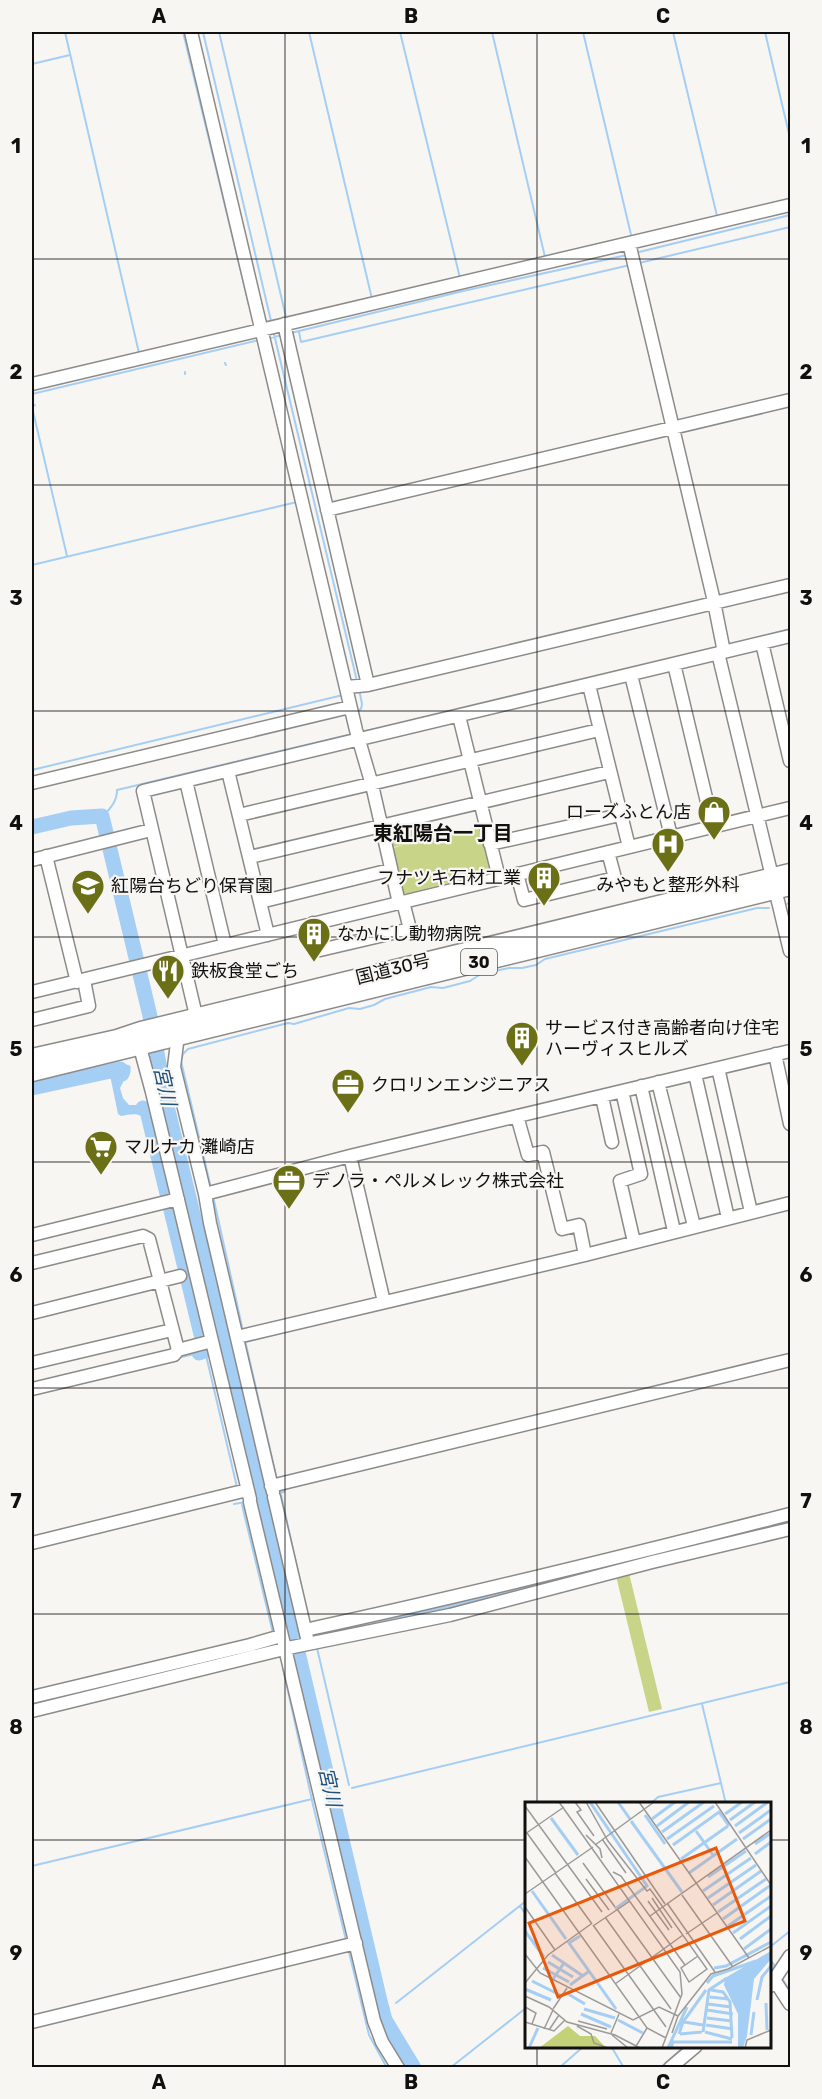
<svg xmlns="http://www.w3.org/2000/svg" width="822" height="2099" font-family="Rubik,'Noto Sans JP',sans-serif">
<rect width="100%" height="100%" fill="#f8f6f3"/>
<path fill="#c8d589" d="M416,822L421,841L482,826L492,867L486,873L406,894L400,891L390,849L406,844L390,848L387,834L390,828Z
M629,1573L662,1709L649,1712L616,1576Z"/>
<path fill="#a5cef4" d="M129,1065L131,1067L120,1088L123,1098L129,1105H147L151,1109L150,1115L153,1124L147,1125C143,1111 132,1114 121,1116L118,1114L111,1080L106,1069Z"/>
<g fill="none" stroke-linecap="round" stroke-linejoin="round">
<path stroke="#a5cef4" stroke-width="2" d="M65,32L139,353
M183,32L249,305
M203,32L271,321
M219,32L286,317
M309,32L372,299
M400,32L460,278
M492,32L545,257
M583,32L632,239
M673,32L717,216
M765,32L790,138
M32,64L70,55
M635,253L790,215
M639,263L790,227
M273,330L357,681
M299,332L301,342L630,265
M291,333L463,291L627,255
M270,338L282,335
M260,353L261,354
M225,363L226,365
M185,372V374
M32,394L259,340
M35,405L32,407L67,556
M32,565L297,502
M740,642L790,629
M355,712L361,709L362,704L359,689
M291,727L347,714
M360,732L399,724
M32,770L343,695
M40,787L61,782
M102,816C111,809 117,801 117,790L352,734
M787,904L790,902
M153,1082L162,1079
M163,1107L178,1104
M211,1188L181,1061L183,1054L188,1049L288,1023L294,1024L349,1008L360,1009L374,1005L385,999L431,987L443,988L470,981L481,974L509,968H522L536,965L545,959L757,908H769
M213,1196L243,1331
M761,1216L790,1209
M245,1340L277,1480
M246,1342L304,1327
M205,1351L237,1487
M177,1358L199,1353
M277,1494L284,1492V1490L280,1491
M281,1495L310,1625
M254,1500L269,1496
M234,1504L246,1502
M242,1505L273,1633
M317,1648L349,1785
M283,1668L313,1805L346,1940
M702,1704L726,1804
M352,1788L790,1682
M650,1804L658,1797L721,1783
M32,1866L312,1799
M520,1906L526,1915
M770,1947L790,1931
M349,1952L369,2035L387,2068
M770,1960L776,1967
M770,1974L774,1966
M783,1980L790,1991
M396,2003L526,1901
M384,2012L389,2008
M611,2046L624,2068
M450,2068L526,2008
M559,2068L584,2046
M660,2068L685,2046"/>
<path stroke="#a5cef4" stroke-width="15" d="M32,827L71,818L102,816L150,1016L167,1106L261,1496
M32,1088L120,1069L123,1071L122,1074
M143,1108L147,1111L205,1351L199,1353
M262,1499L380,2001L385,2020L414,2068
M735,1536L790,1523
M250,1650L419,1613L639,1560
M32,1703L87,1690"/>
<g stroke="#8d8b89" stroke-width="15">
<path id="minor" d="M191,32L356,730L372,785L399,903
M629,243L713,597L724,652
M284,324L368,685
M32,384L790,205
M327,510L790,400
M762,643L790,761
M718,653L790,951
M674,664L713,827
M631,675L671,836
M589,685L629,847
M347,687L368,685L790,585
M459,716L499,878
M228,771L268,935
M186,781L225,945
M32,783L350,707
M239,815L599,730
M490,844L620,815
M46,856L77,982
M250,857L609,772
M32,860L151,830
M517,874L524,900L615,878L608,852
M260,902L390,870
M313,923L320,950L410,929L403,902
M32,992L790,808
M32,1020L89,1006L84,980
M198,1024L143,791L790,636
M174,1030L177,1043L174,1067L205,1194L210,1223L273,1492
M138,1040L152,1092L250,1499
M775,1054L790,1124
M718,1068L751,1212
M695,1074L728,1218
M658,1082L694,1226
M641,1086L674,1231
M622,1091L641,1174L620,1181L634,1242
M602,1097L612,1142
M517,1116L528,1155L543,1152L562,1229L579,1225L585,1255
M350,1156L384,1302
M205,1194L350,1156L790,1051
M32,1235L178,1199
M32,1263L143,1236L149,1239L178,1350L212,1341
M32,1313L180,1276
M237,1337L585,1255L790,1203
M32,1363L172,1330
M32,1389L174,1355L178,1350
M271,1486L790,1360
M274,1497L307,1638
M250,1502L374,2021L382,2042L398,2068
M32,1543L247,1490
M305,1630C468,1595 629,1555 790,1514
M32,1697L250,1645L281,1636
M32,1711L288,1648L450,1615L652,1562L790,1529
M775,1981L790,2004
M770,1986L790,1956
M32,2022L356,1943
M670,2068L696,2046"/>
</g>
<g stroke="#8d8b89" stroke-width="21">
<path id="highway" d="M32,1058L117,1039L141,1031L790,873
M32,1072L790,886"/>
</g>
<use href="#minor" stroke="#fff" stroke-width="12"/>
<use href="#highway" stroke="#fff" stroke-width="18"/>
</g>
<path fill="none" stroke="#11100f" stroke-width="1.5" stroke-opacity="0.55" d="M285,32V2068M537,32V1804M32,259H790M32,485H790M32,711H790M32,937H790M32,1162H790M32,1388H790M32,1614H790M32,1840H526M770,1840H790M537,2046V2068"/>
<defs>
<g id="shop-pin" transform="scale(1.725)"><path d="M0 17L-7.5 6A9.5 9.5 0 1 1 7.5 6Z" fill="#6b6f15" stroke="#f8f6f3"/><path d="M-5-2.5h2.3a2.7 3.5 0 0 1 5.4 0H5L5.5 6h-11ZM-1.5-2.5h3a1.5 2.3 0 0 0-3 0Z" fill="#fff"/></g>
<g id="hospital-pin" transform="scale(1.725)"><path d="M0 17L-7.5 6A9.5 9.5 0 1 1 7.5 6Z" fill="#6b6f15" stroke="#f8f6f3"/><path d="M-5-5h3v3.5h4V-5h3V5h-3V1.5h-4V5h-3Z" fill="#fff"/></g>
<g id="building-pin" transform="scale(1.725)"><path d="M0 17L-7.5 6A9.5 9.5 0 1 1 7.5 6Z" fill="#6b6f15" stroke="#f8f6f3"/><path d="M-4-6H4V6H1V3H-1V6H-4ZM-2.5-4.3h1.7v1.8h-1.7ZM.8-4.3h1.7v1.8H.8ZM-2.5-1h1.7V.8h-1.7ZM.8-1h1.7V.8H.8Z" fill="#fff"/></g>
<g id="school-pin" transform="scale(1.725)"><path d="M0 17L-7.5 6A9.5 9.5 0 1 1 7.5 6Z" fill="#6b6f15" stroke="#f8f6f3"/><path d="M0-5L7-2L0 1L-7-2ZM-4 1L0 2.5L4 1V4Q0 6-4 4Z" fill="#fff"/></g>
<g id="restaurant-pin" transform="scale(1.725)"><path d="M0 17L-7.5 6A9.5 9.5 0 1 1 7.5 6Z" fill="#6b6f15" stroke="#f8f6f3"/><path d="M-5-6h1v4h1v-4h1v4h1v-4h1v5L-1.5 .5V6h-2V.5L-5-1ZM5-6V6H3V1.5H1.5Q1.5-4 5-6Z" fill="#fff"/></g>
<g id="office-pin" transform="scale(1.725)"><path d="M0 17L-7.5 6A9.5 9.5 0 1 1 7.5 6Z" fill="#6b6f15" stroke="#f8f6f3"/><path d="M-6-3h4V-5.5h4V-3h4V5H-6ZM-1-4.5V-3h2v-1.5ZM-6 0V1H6V0Z" fill="#fff"/></g>
<g id="supermarket-pin" transform="scale(1.725)"><path d="M0 17L-7.5 6A9.5 9.5 0 1 1 7.5 6Z" fill="#6b6f15" stroke="#f8f6f3"/><path d="M-6-5.5h2.5l.6 2H6L4.5 2H-2.5L-4.4-4H-6ZM-1.5 3.2a1.3 1.3 0 1 0 .1 0ZM3 3.2a1.3 1.3 0 1 0 .1 0Z" fill="#fff"/></g>
</defs>
<g fill-rule="evenodd">
<use href="#shop-pin" x="714" y="812"/>
<use href="#hospital-pin" x="668" y="844"/>
<use href="#building-pin" x="544" y="878"/>
<use href="#school-pin" x="88" y="886"/>
<use href="#building-pin" x="314" y="934"/>
<use href="#restaurant-pin" x="168" y="971"/>
<use href="#building-pin" x="522" y="1038"/>
<use href="#office-pin" x="348" y="1085"/>
<use href="#supermarket-pin" x="101" y="1147"/>
<use href="#office-pin" x="289" y="1181"/>
</g>
<g text-anchor="middle" dominant-baseline="central" stroke-width="4.5" stroke-linejoin="round" paint-order="stroke">
<rect fill="#f8f6f3" stroke="#565553" stroke-width="1.5" x="461" y="949" width="36" height="26" rx="4.5"/>
<g font-size="16" font-weight="bold" fill="#11100f">
<text x="479" y="962">30</text>
</g>
<g font-size="18" fill="#11100f" stroke="#f8f6f3" text-anchor="start">
<text x="691" y="812" text-anchor="end">ローズふとん店</text>
<text x="521" y="878" text-anchor="end">フナツキ石材工業</text>
<text x="668" y="885" text-anchor="middle">みやもと整形外科</text>
<text x="111" y="886">紅陽台ちどり保育園</text>
<text x="337" y="934">なかにし動物病院</text>
<text x="191" y="971">鉄板食堂ごち</text>
<text x="545" y="1028">サービス付き高齢者向け住宅<tspan x="545" dy="21">ハーヴィスヒルズ</tspan></text>
<text x="371" y="1085">クロリンエンジニアス</text>
<text x="124" y="1147">マルナカ 灘崎店</text>
<text x="312" y="1181">デノラ・ペルメレック株式会社</text>
</g>
<g font-size="18" fill="#11100f" stroke="#f8f6f3">
<text transform="translate(393 969) rotate(-14)">国道30号</text>
</g>
<g font-size="20" font-weight="bold" fill="#11100f" stroke="#f8f6f3">
<text x="443" y="833">東紅陽台一丁目</text>
</g>
<g font-size="20" font-style="italic" fill="#21527c" stroke="#f8f6f3">
<text transform="translate(165 1086) rotate(77)">宮川</text>
<text transform="translate(330 1787) rotate(77)">宮川</text>
</g>
</g>
<g transform="translate(525 1802)">
<rect width="246" height="246" fill="#f8f6f3"/>
<path d="M43,224L55,234H70L81,246H14Z" fill="#c3d278"/>
<path d="M246,149V157L229,177L222,234L218,246H213V212L199,183L200,176Z" fill="#a5cef4"/>
<path fill="none" stroke="#a5cef4" stroke-width="3" d="M65,0L122,84L90,107M93,0L105,17M200,12L217,0M120,13L140,42M26,16L53,53M127,17L150,0M205,18L230,0M106,19L157,90M132,24L164,0M210,24L243,0M171,29L188,53M137,30L179,0M214,31L246,8M142,37L189,4M218,37L246,17M230,42L246,31M148,43L194,10L204,24M230,52L246,40M156,57L203,24M164,71L212,37M183,75L221,49M7,89L41,137M178,89L226,56M183,96L231,63M188,103L236,69M193,110L241,77M198,117L246,83M203,124L246,94M0,129L19,155M208,131L246,104M55,134L44,141L91,207M215,137L246,114M219,147L246,127M27,153L58,174M23,160L48,175M18,166L44,180M189,166L201,164L246,140M28,177L39,161M7,179L35,193M182,181L188,174L231,159M45,183L63,170M0,187L26,198M186,188L198,190L205,200L207,236M43,192L60,202M185,195L203,197M232,198L237,175L246,164M241,201L242,228M183,202L206,205M59,207L90,216M182,208L208,212M56,212L86,225M182,216L207,219M93,218L118,231M159,220L178,223M181,223L208,227M178,230L184,188L202,176M180,230L207,237M154,232L158,220L181,188M155,232L177,230M226,233L229,210M4,246L13,226M143,246L162,205M146,246L148,240H207"/>
<path fill="none" stroke="#9c9a98" stroke-width="1.5" d="M34,0L155,170L157,192L137,246M50,0L56,8L52,10L69,34M61,0L83,39L122,89L125,87L182,167L164,180L156,166L173,154M70,0L140,102M114,0L224,156M190,0L246,83M0,4L77,110M2,31L31,71M0,32L39,5M61,33L75,47L77,56M77,37L101,71M70,43L129,0M0,55L122,226L141,236M58,61L90,105M88,70L96,74L160,163M30,71L67,122M61,77L84,108M0,92L68,45M157,93L208,165M127,96L147,126M123,99L144,128M142,101L190,170M0,105L30,148M92,107L156,196M125,114L246,28M80,115L146,207M68,123L141,225M68,124L105,99M161,132L192,111M0,152L15,171L108,218L134,205L153,214L186,172L203,167L246,144M0,181L23,153L66,122M90,182L158,133M0,194L24,205L42,220L90,233L115,246M0,205L11,211L7,222M28,207L42,186M53,219L82,227M0,220L29,229L40,218M52,224L66,232L69,241L83,246M19,227L28,208M24,228L34,213M86,231L94,212M147,231L153,214M87,233L103,246M110,246L122,226M220,246L222,238L246,228"/>
<path fill="#e8590c" fill-opacity="0.15" stroke="#e8590c" stroke-width="3" d="M191,46L220,119L33,195L4,121Z"/>
<rect width="246" height="246" fill="none" stroke="#11100f" stroke-width="3"/>
</g>
<rect width="822" height="2099" fill="none" stroke="#f8f6f3" stroke-width="66"/>
<rect x="33" y="33" width="756" height="2033" fill="none" stroke="#11100f" stroke-width="2"/>
<g font-size="20" text-anchor="middle" font-weight="bold" fill="#11100f">
<text x="159" y="23">A</text>
<text x="411" y="23">B</text>
<text x="663" y="23">C</text>
<text x="16" y="153">1</text>
<text x="806" y="153">1</text>
<text x="16" y="379">2</text>
<text x="806" y="379">2</text>
<text x="16" y="605">3</text>
<text x="806" y="605">3</text>
<text x="16" y="830">4</text>
<text x="806" y="830">4</text>
<text x="16" y="1056">5</text>
<text x="806" y="1056">5</text>
<text x="16" y="1282">6</text>
<text x="806" y="1282">6</text>
<text x="16" y="1508">7</text>
<text x="806" y="1508">7</text>
<text x="16" y="1734">8</text>
<text x="806" y="1734">8</text>
<text x="16" y="1960">9</text>
<text x="806" y="1960">9</text>
<text x="159" y="2089">A</text>
<text x="411" y="2089">B</text>
<text x="663" y="2089">C</text>
</g>
</svg>
